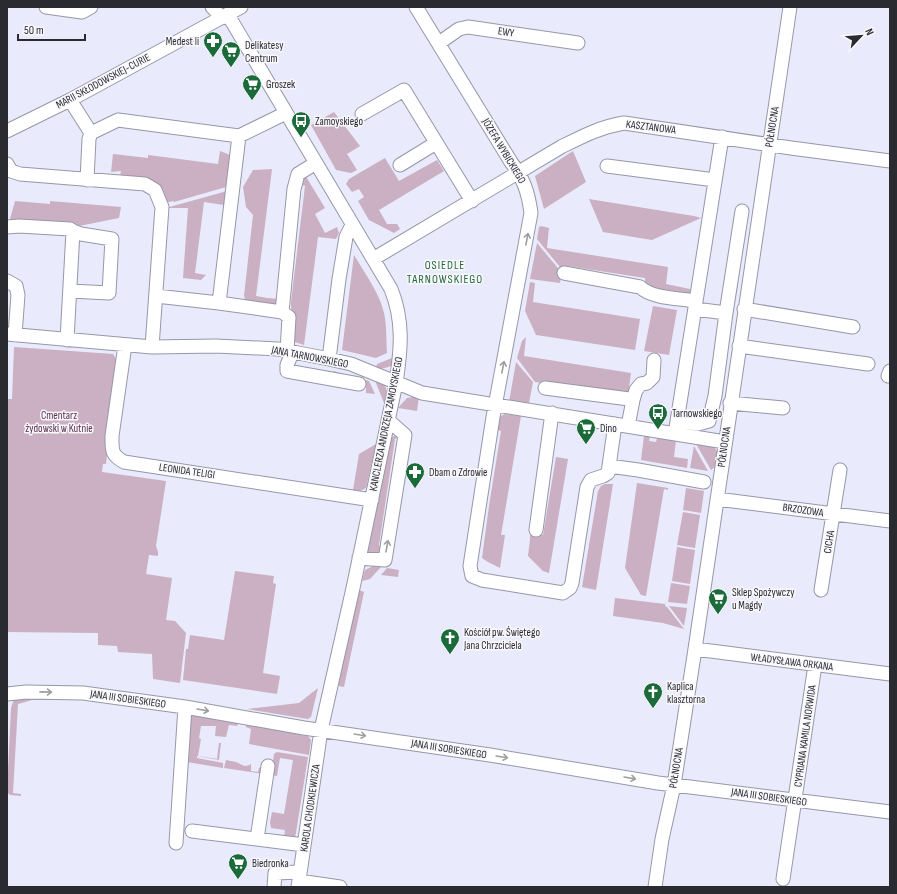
<svg xmlns="http://www.w3.org/2000/svg" width="897" height="894" font-family="'Sofia Sans Condensed',sans-serif">
<rect width="100%" height="100%" fill="#e9eafc"/>
<path fill="#cab0c2" d="M334,112L360,146L347,154L357,170L351,173L336,170L311,125Z
M220,151L230,155L226,187L174,202L173,201L165,203L162,190L152,180L120,177L121,171L111,172L113,154L148,158V155L218,164Z
M573,151L586,182L544,209L535,176Z
M385,158L399,181L437,160L444,171L379,210L387,224H397L400,229L394,233L369,220L358,201L364,197L359,189L352,192L346,184L349,179Z
M272,169L256,296L267,298L279,299L276,307L246,302L244,296L253,215L246,207L243,187L253,170Z
M305,175L325,208L315,214L325,233L337,227L339,233L336,239L318,237L304,345L295,342L292,338L291,302L305,186L300,184L302,177Z
M227,191L224,205L204,202L195,273L206,275L201,280L183,278L188,208H166Z
M589,199L694,216L701,218L652,240L603,232Z
M15,201L50,204V201L121,207L119,218L79,226L46,221L10,219Z
M541,226L549,228L547,248L668,267L666,284L690,289V296H686V293L653,288L645,282V278L567,266L566,272H564L537,239L539,227Z
M537,243L562,273L560,283L530,279Z
M354,255C364,272 380,294 384,313C387,326 386,340 387,353L376,358L342,350Z
M530,282L535,283L533,302L640,319L635,350L536,335L525,311Z
M653,306L677,310L669,355L644,351Z
M526,337L524,356L631,373L628,395L535,382L517,358L522,341Z
M14,347L113,354L119,363L106,464H103L102,472L166,481L156,546L158,552V556L149,555L146,574L172,578L166,620L175,621L186,633L180,683L153,679L152,654L118,652L117,646L98,645V633L7,632V399H12Z
M392,358L396,359C393,368 384,369 376,368L377,364Z
M516,362L533,382L529,403L526,404L509,402Z
M333,371L369,381L375,394L366,393V383L331,377Z
M374,378C388,384 388,391 387,405L384,403Z
M419,396L417,411L398,408L407,398Z
M505,414L521,416L501,535H505L500,568L488,562L482,558L489,506L501,431L497,430L499,417Z
M396,435H400L395,439L379,545L383,550L381,554L369,553L366,549L390,438Z
M644,436L650,437L649,441L656,442L657,438L676,440L674,457L688,459L687,468L641,460Z
M695,442L713,445L717,451V465L711,470Z
M376,444L366,488L360,491L353,490L359,454Z
M694,446L708,471L690,468Z
M556,457L568,459L549,573L543,571L528,556L530,540V533L543,535Z
M637,483L668,488V490L664,489L646,596L641,595L625,568Z
M605,484H613L596,590L582,587L598,491L601,486Z
M686,488L704,491L701,513L683,510Z
M683,512L700,515L695,548L677,545Z
M677,547L695,550L690,584L672,581Z
M375,565L381,567L370,579L362,581L365,570Z
M387,568L399,570L398,577L381,575Z
M235,571L274,576L273,583L276,584L263,673L280,676L277,694L183,680L186,649H188L190,635L224,640Z
M671,583L690,586L687,604L668,602Z
M359,590L364,592L344,687L339,686L336,682Z
M615,598L665,604V606L667,607L684,629L663,623L613,616Z
M669,606L687,608L684,626Z
M318,688L311,717L308,719L247,709L299,703Z
M78,695L92,701L87,700H32L18,704L13,793L21,794V796L10,795L7,792L11,708L14,699Z
M189,714L235,721L238,724L237,726L229,725L226,737L215,736L216,726H201L199,738L201,739L198,756L218,759L217,758L219,743H221L219,760L197,756V758L223,763V768L187,762Z
M246,723L302,730L301,735L308,736L311,740L309,755L249,744L251,729L246,727Z
M277,752L308,757L295,839L284,837L285,830L271,828L270,822L272,812L284,814L293,760L280,758L277,776L271,775L274,754Z
M226,760C229,761 233,761 236,762C243,765 244,768 251,764V771L258,772L259,768L261,767L264,774L224,768Z"/>
<g fill="none" stroke-linecap="round" stroke-linejoin="round">
<g stroke="#9697a7" stroke-width="15">
<path id="minor" d="M46,7L82,12L91,7
M212,7L222,18
M416,7L511,162C524,180 528,191 531,213L493,417L470,566L472,576L482,580L563,593L570,588L572,583L587,487L591,480L603,476L608,473L615,424
M228,15L391,289C404,321 401,350 396,383L353,588L321,730L298,887
M439,43L459,29L468,27L578,43
M70,100L91,133L89,139L87,180
M362,114L404,90L472,201
M7,131L70,100L241,7
M91,133L118,120L239,136L286,113
M239,136L219,303L282,312L289,317L287,352
M7,164L11,171L20,174L145,184L155,190L162,207L152,347
M400,165L436,143
M607,166L715,180
M7,227L19,226L70,229L73,231L67,340
M373,259L561,147C583,136 600,127 624,123L791,148L890,161
M564,273L640,287C653,299 679,298 696,301
M7,281L16,286L18,295L15,335
M70,291L109,293L112,239L81,234L73,231
M156,296L219,303
M695,309L726,313L742,211
M744,309L853,327
M282,312L294,189L298,174L316,163
M7,334L152,347L216,346L278,349L329,359L351,364L422,393L725,442
M125,345L112,436C112,450 111,455 124,462L372,500
M739,346L868,364
M292,353L287,365V371L359,384
M329,359L339,279L346,237L352,225
M888,376L890,371
M545,388L629,399L633,400L628,426
M633,400L636,390L641,384L647,383L653,377L654,360
M730,403L783,408
M677,421L698,424L709,421L715,396L726,313
M675,434L722,137
M609,466L638,470L704,482
M717,499L890,521
M536,530L552,413
M359,558L385,560L405,435L388,420
M821,590L840,470
M695,649L890,674
M7,694L26,692L83,693L185,707L304,728L490,755L658,783L890,812
M192,831L304,845
M257,839L268,766
M176,843L185,707
M783,879L815,665
M299,881L340,887
M274,887L275,873L300,872
M655,887L662,839L674,785L695,649L790,7"/>
</g>
<use href="#minor" stroke="#fff" stroke-width="13"/>
</g>
<defs><path id="oneway-shaft" d="M-6 0H5M1.5-3L5.5 0L1.5 3" fill="none" stroke-width="1.6" stroke-linecap="round" stroke-linejoin="round"/></defs>
<g stroke="#9f9fa2">
<use href="#oneway-shaft" transform="translate(527 239) rotate(-79)"/>
<use href="#oneway-shaft" transform="translate(503 367) rotate(-79)"/>
<use href="#oneway-shaft" transform="translate(387 546) rotate(-80)"/>
<use href="#oneway-shaft" transform="translate(46 692) rotate(1)"/>
<use href="#oneway-shaft" transform="translate(203 710) rotate(10)"/>
<use href="#oneway-shaft" transform="translate(360 735) rotate(9)"/>
<use href="#oneway-shaft" transform="translate(502 757) rotate(9)"/>
<use href="#oneway-shaft" transform="translate(630 778) rotate(10)"/>
</g>
<defs>
<g id="pharmacy-pin" transform="scale(1)"><path d="M0 17L-7.5 6A9.5 9.5 0 1 1 7.5 6Z" fill="#1b6a39" stroke="#f8f8fc"/><path d="M-2-6h4v4h4v4h-4v4h-4v-4h-4v-4h4Z" fill="#fff"/></g>
<g id="supermarket-pin" transform="scale(1)"><path d="M0 17L-7.5 6A9.5 9.5 0 1 1 7.5 6Z" fill="#1b6a39" stroke="#f8f8fc"/><path d="M-6-5.5h2.5l.6 2H6L4.5 2H-2.5L-4.4-4H-6ZM-1.5 3.2a1.3 1.3 0 1 0 .1 0ZM3 3.2a1.3 1.3 0 1 0 .1 0Z" fill="#fff"/></g>
<g id="bus-pin" transform="scale(1)"><path d="M0 17L-7.5 6A9.5 9.5 0 1 1 7.5 6Z" fill="#1b6a39" stroke="#f8f8fc"/><path d="M-5-6H5V4H4V6H2V4H-2V6H-4V4H-5ZM-3.5-4V0h7V-4ZM-3.5 1.2v1.5H-2V1.2ZM2 1.2v1.5H3.5V1.2Z" fill="#fff"/></g>
<g id="church-pin" transform="scale(1)"><path d="M0 17L-7.5 6A9.5 9.5 0 1 1 7.5 6Z" fill="#1b6a39" stroke="#f8f8fc"/><path d="M-1.2-6h2.4v3.5h3.3v2.4h-3.3V6h-2.4V-.1h-3.3v-2.4h3.3Z" fill="#fff"/></g>
</defs>
<g fill-rule="evenodd">
<use href="#pharmacy-pin" x="213" y="41"/>
<use href="#supermarket-pin" x="231" y="51"/>
<use href="#supermarket-pin" x="252" y="84"/>
<use href="#bus-pin" x="301" y="121"/>
<use href="#bus-pin" x="658" y="413"/>
<use href="#supermarket-pin" x="586" y="428"/>
<use href="#pharmacy-pin" x="415" y="472"/>
<use href="#supermarket-pin" x="718" y="598"/>
<use href="#church-pin" x="450" y="638"/>
<use href="#church-pin" x="653" y="692"/>
<use href="#supermarket-pin" x="238" y="863"/>
</g>
<g text-anchor="middle" dominant-baseline="central" stroke-width="3" stroke-linejoin="round" paint-order="stroke">
<g font-size="11" fill="#2a2a31" stroke="#f8f8fc">
<text transform="translate(506 32) rotate(8)">EWY</text>
<text transform="translate(103 81) rotate(-28)">MARII SKŁODOWSKIEJ-CURIE</text>
<text transform="translate(651 127) rotate(7)">KASZTANOWA</text>
<text transform="translate(772 127) rotate(-81)">PÓŁNOCNA</text>
<text transform="translate(504 151) rotate(59)">JÓZEFA WYBICKIEGO</text>
<text transform="translate(310 357) rotate(11)">JANA TARNOWSKIEGO</text>
<text transform="translate(386 424) rotate(-79)">KANCLERZA ANDRZEJA ZAMOYSKIEGO</text>
<text transform="translate(724 447) rotate(-82)">PÓŁNOCNA</text>
<text transform="translate(187 471) rotate(8)">LEONIDA TELIGI</text>
<text transform="translate(803 510) rotate(8)">BRZOZOWA</text>
<text transform="translate(829 542) rotate(-81)">CICHA</text>
<text transform="translate(792 662) rotate(7)">WŁADYSŁAWA ORKANA</text>
<text transform="translate(128 699) rotate(8)">JANA III SOBIESKIEGO</text>
<text transform="translate(805 736) rotate(-82)">CYPRIANA KAMILA NORWIDA</text>
<text transform="translate(449 749) rotate(9)">JANA III SOBIESKIEGO</text>
<text transform="translate(676 768) rotate(-81)">PÓŁNOCNA</text>
<text transform="translate(769 797) rotate(8)">JANA III SOBIESKIEGO</text>
<text transform="translate(310 808) rotate(-82)">KAROLA CHODKIEWICZA</text>
</g>
<g font-size="11" fill="#2a2a31" stroke="#f8f8fc" text-anchor="start">
<text x="199" y="41" text-anchor="end">Medest Ii</text>
<text x="245" y="45">Delikatesy<tspan x="245" dy="13">Centrum</tspan></text>
<text x="266" y="84">Groszek</text>
<text x="315" y="121">Zamoyskiego</text>
<text x="672" y="413">Tarnowskiego</text>
<text x="600" y="428">Dino</text>
<text x="429" y="472">Dbam o Zdrowie</text>
<text x="732" y="592">Sklep Spożywczy<tspan x="732" dy="13">u Magdy</tspan></text>
<text x="464" y="632">Kościół pw. Świętego<tspan x="464" dy="13">Jana Chrzciciela</tspan></text>
<text x="667" y="686">Kaplica<tspan x="667" dy="13">klasztorna</tspan></text>
<text x="252" y="863">Biedronka</text>
</g>
<g font-size="11" fill="#5a2f4f" stroke="#f8f8fc">
<text x="59" y="415">Cmentarz<tspan x="59" dy="13">żydowski w Kutnie</tspan></text>
</g>
<g font-size="12" letter-spacing="1" fill="#22673a" stroke="#f8f8fc">
<text x="445" y="265">OSIEDLE<tspan x="445" dy="14">TARNOWSKIEGO</tspan></text>
</g>
</g>
<rect width="897" height="894" fill="none" stroke="#2a2a31" stroke-width="16"/>
<g transform="translate(861 36) rotate(64)" stroke="#f8f8fc" stroke-width="3" paint-order="stroke">
<path d="M0-3L7 15L0 10L-7 15Z" fill="#2a2a31"/>
<text y="-6" font-size="11" font-weight="bold" text-anchor="middle" fill="#2a2a31">N</text>
</g>
<path d="M18 34v6h67v-6" fill="none" stroke="#2a2a31" stroke-width="2"/>
<text x="24" y="34" font-size="12" fill="#2a2a31" stroke="#f8f8fc" stroke-width="3" paint-order="stroke">50 m</text>
</svg>
